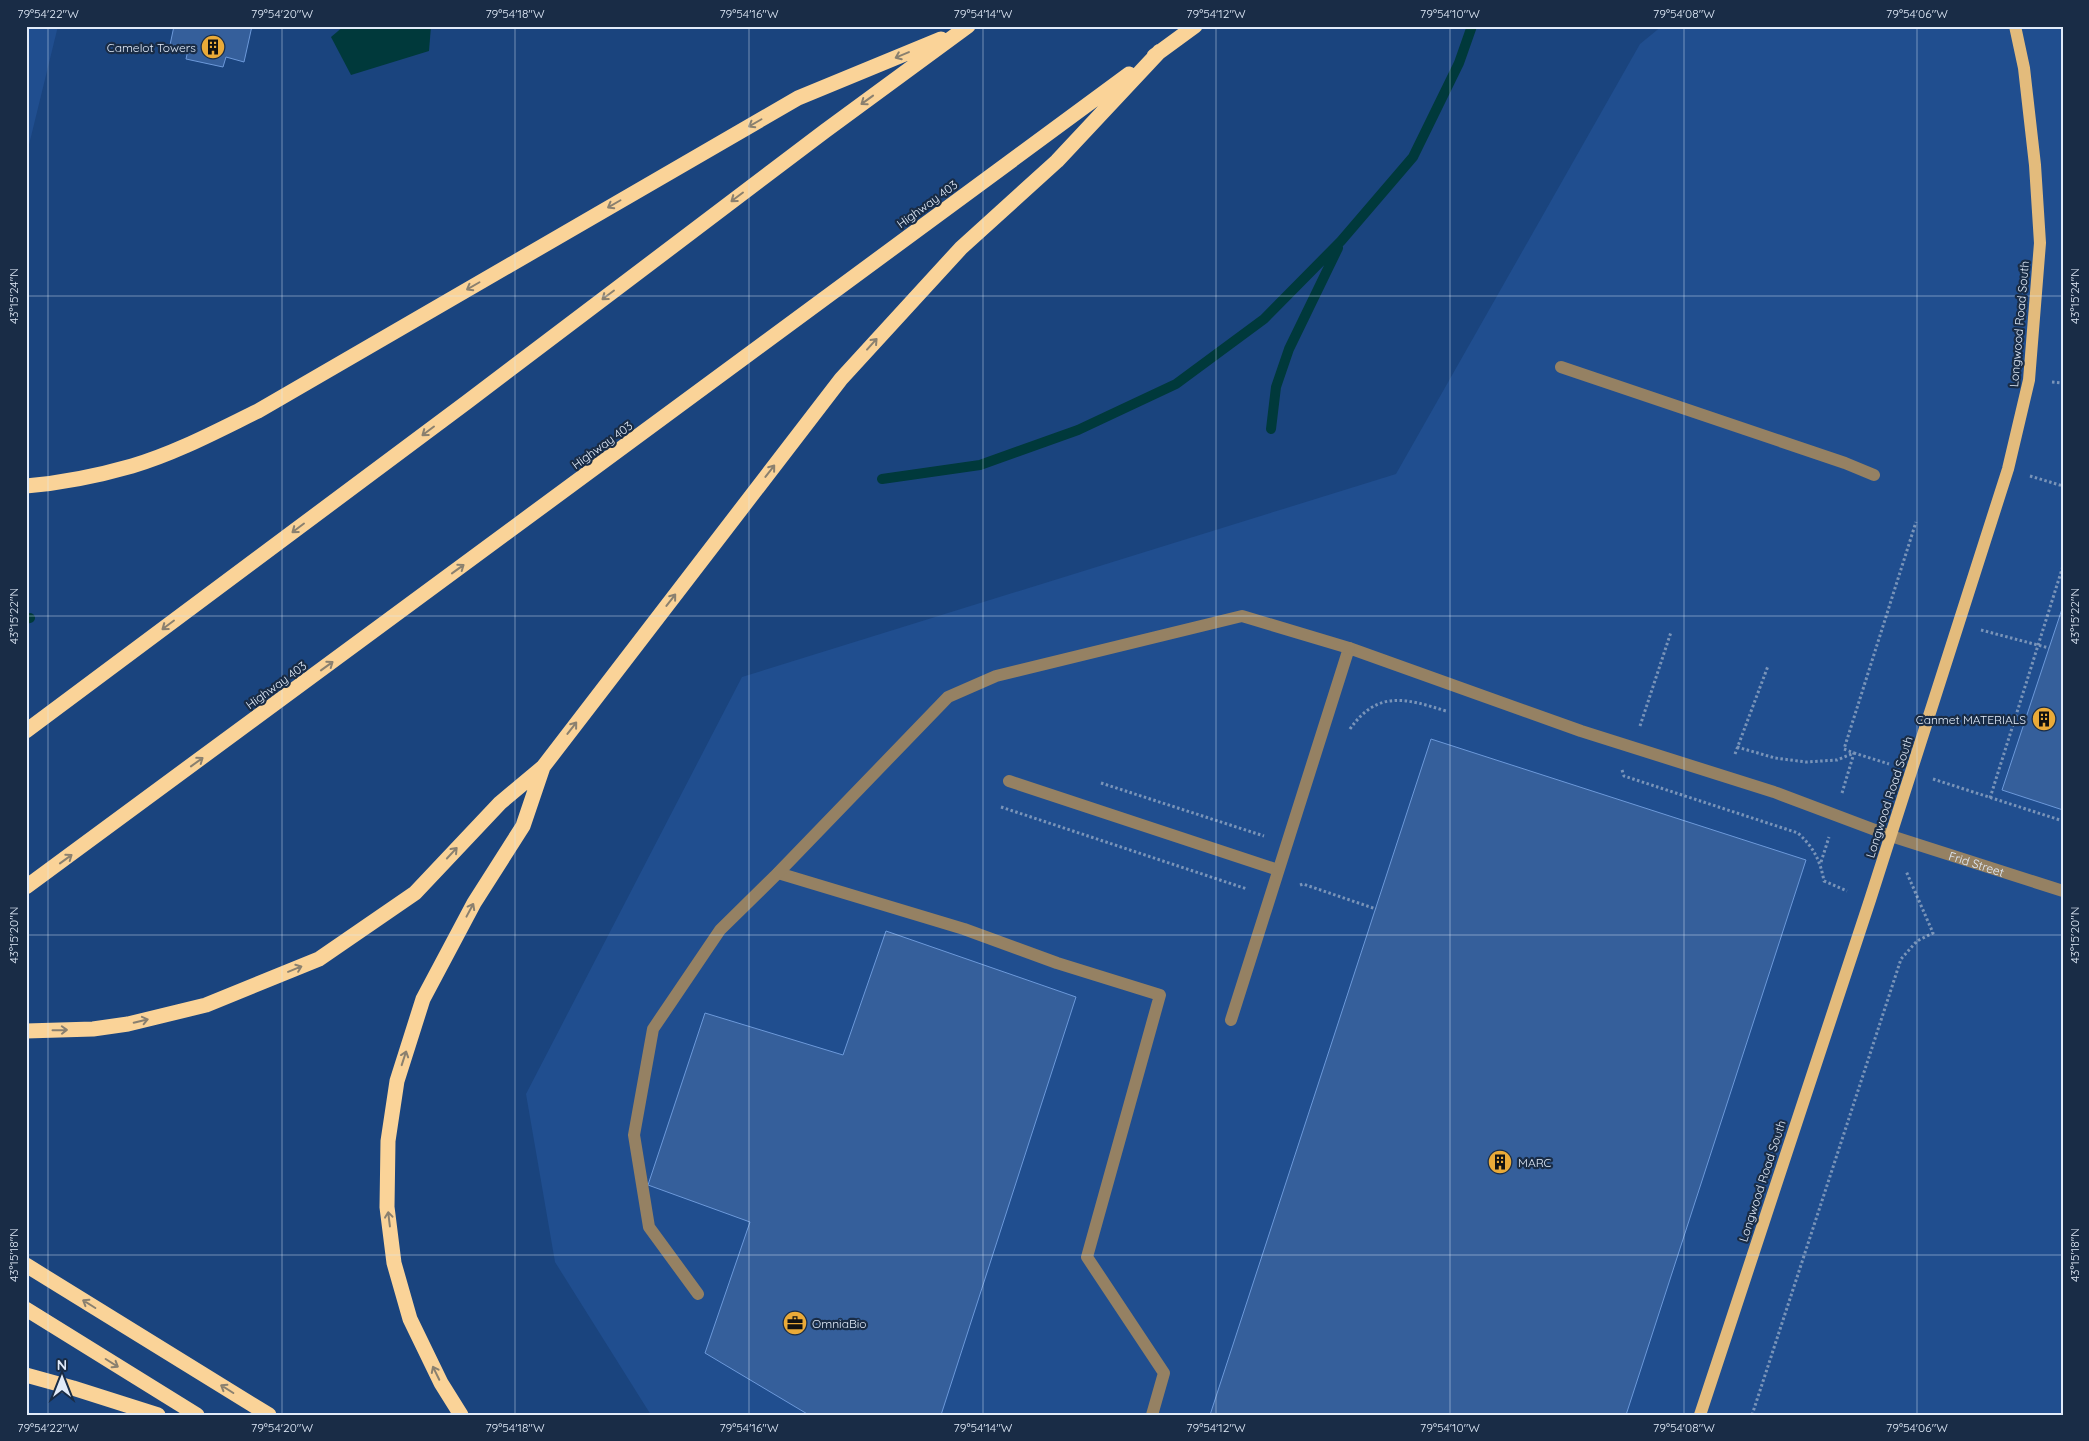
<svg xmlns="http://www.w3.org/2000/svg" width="2089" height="1441" font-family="Quicksand,sans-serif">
<rect width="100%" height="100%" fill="#1a447e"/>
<path fill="#204e8f" d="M26,26H58L26,157Z
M1662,26H2063V1415H651L555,1262L526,1094L742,677L1396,474L1640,44Z"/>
<path fill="#00393b" d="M344,26H431L429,51L351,75L331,37Z"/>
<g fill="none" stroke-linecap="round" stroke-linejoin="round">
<path stroke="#00393b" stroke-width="10" d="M1271,429L1276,387L1289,349L1338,248
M882,479L980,465L1078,430L1176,384L1264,319L1341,241L1413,157L1459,63L1472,26
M26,619L30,618"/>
</g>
<path fill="#355f9b" stroke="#6c99da" d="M174,26H252L244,62L226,57L223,67L186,59L188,50L170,45Z
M2063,606V810L2002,790Z
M1431,739L1806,860L1626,1415H1210Z
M886,931L1076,997L941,1415H809L705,1353L750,1222L648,1185L705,1013L843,1055Z"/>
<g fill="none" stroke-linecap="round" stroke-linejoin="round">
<path stroke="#7994b9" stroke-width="3" stroke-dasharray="2.5 2.5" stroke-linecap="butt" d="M2052,382L2063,383
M2030,476L2063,486
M1981,630L2049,648
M1640,726L1671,632
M1350,729C1378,689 1407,699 1446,711
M1737,747L1775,758L1806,762L1837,760L1854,753L1889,764
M1735,754L1768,666
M1622,770L1624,776L1798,833C1814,848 1820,860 1824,881L1847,891
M1933,779L2063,821
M1101,783L1264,836
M1842,793L1854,753L1844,749L1916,522
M1990,798L2063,566
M1001,807L1247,889
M1821,862L1829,837
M1300,885L1303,884L1376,909
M1752,1415L1901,959L1917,941L1933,933L1906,871"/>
<g stroke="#958163" stroke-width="12">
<path d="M1561,367L1845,463L1874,475"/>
<path d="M1009,781L1278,870"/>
<path d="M778,873L964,929L1057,963L1160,995L1087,1257L1164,1373L1152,1415"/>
<path id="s1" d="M1231,1020L1349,648L1581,731L1774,792L1891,836L2063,891"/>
<path d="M698,1294L649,1227L634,1135L653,1029L720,930L778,873L948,697L996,676L1242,616L1349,648"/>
</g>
<path stroke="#e3bb7c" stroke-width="12" d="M1700,1415L1870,900L2008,469L2029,380L2040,243L2035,165L2024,68L2015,26"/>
<path stroke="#fad398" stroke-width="15" d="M1154,56L1195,26
M26,486C62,483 97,476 132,466C176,453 217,431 258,411L798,98L941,39
M26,731L467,402L825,131L968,26
M26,887L1129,74
M26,1031L93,1029L128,1024L206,1005L319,959L415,893L500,803L543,767L841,379L961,248L1057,161L1160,51
M26,1265L269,1415
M26,1309L197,1415
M26,1375L73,1388L158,1415
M461,1415L441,1383L410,1319L394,1263L387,1207L388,1141L397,1081L423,999L474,903L523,826L543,767"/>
</g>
<defs><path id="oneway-shaft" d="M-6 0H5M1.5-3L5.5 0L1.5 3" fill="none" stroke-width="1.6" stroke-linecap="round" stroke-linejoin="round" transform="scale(1.25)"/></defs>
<g stroke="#8a806f">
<use href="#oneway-shaft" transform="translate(902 55) rotate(157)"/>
<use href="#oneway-shaft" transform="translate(867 100) rotate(144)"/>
<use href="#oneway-shaft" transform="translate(755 123) rotate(150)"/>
<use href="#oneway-shaft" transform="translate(737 197) rotate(143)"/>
<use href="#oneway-shaft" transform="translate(614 204) rotate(150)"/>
<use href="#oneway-shaft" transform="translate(473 286) rotate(150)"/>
<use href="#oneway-shaft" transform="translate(608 295) rotate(143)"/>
<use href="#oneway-shaft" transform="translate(872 344) rotate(-48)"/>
<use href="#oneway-shaft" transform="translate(428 431) rotate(143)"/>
<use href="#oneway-shaft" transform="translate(770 471) rotate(-52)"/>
<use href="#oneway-shaft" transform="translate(298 528) rotate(143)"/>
<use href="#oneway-shaft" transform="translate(458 569) rotate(-36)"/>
<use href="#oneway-shaft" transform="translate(671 600) rotate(-52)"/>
<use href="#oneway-shaft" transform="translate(168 625) rotate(143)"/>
<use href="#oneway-shaft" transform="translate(327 666) rotate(-36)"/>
<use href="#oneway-shaft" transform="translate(572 728) rotate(-52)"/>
<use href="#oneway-shaft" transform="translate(197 762) rotate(-36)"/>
<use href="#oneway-shaft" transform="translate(452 853) rotate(-47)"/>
<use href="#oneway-shaft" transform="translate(66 859) rotate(-36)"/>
<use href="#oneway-shaft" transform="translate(470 910) rotate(-62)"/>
<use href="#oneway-shaft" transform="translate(295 969) rotate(-22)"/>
<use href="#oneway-shaft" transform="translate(141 1021) rotate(-14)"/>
<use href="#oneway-shaft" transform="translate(60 1030) rotate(-1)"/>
<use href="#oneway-shaft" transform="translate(404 1058) rotate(-72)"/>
<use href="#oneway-shaft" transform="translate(389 1219) rotate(-97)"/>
<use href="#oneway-shaft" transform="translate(89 1304) rotate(-148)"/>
<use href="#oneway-shaft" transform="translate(112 1363) rotate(32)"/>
<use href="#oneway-shaft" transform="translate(436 1373) rotate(-116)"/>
<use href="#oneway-shaft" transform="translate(227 1389) rotate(-148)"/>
</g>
<path fill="none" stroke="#e1ebf9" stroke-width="1" stroke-opacity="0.45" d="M48,26V1415M282,26V1415M515,26V1415M749,26V1415M983,26V1415M1216,26V1415M1450,26V1415M1684,26V1415M1917,26V1415M26,296H2063M26,616H2063M26,935H2063M26,1255H2063"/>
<defs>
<g id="building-disc" transform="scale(1.25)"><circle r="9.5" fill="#eaaa38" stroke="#192c46"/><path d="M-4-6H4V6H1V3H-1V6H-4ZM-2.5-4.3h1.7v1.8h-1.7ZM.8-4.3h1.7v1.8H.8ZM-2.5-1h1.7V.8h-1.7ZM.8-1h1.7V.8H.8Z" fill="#111"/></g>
<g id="office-disc" transform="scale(1.25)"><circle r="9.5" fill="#eaaa38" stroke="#192c46"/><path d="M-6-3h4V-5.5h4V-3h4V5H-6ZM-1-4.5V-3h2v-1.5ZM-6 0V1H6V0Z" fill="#111"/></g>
</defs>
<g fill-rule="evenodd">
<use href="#building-disc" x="213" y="47"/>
<use href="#building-disc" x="2044" y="719"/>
<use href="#building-disc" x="1500" y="1162"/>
<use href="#office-disc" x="795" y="1323"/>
</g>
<g text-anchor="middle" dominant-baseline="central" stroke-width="4.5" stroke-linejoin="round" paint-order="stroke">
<g font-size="12" fill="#e1ebf9" stroke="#192c46" text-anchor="end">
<text x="196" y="47">Camelot Towers</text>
<text x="2026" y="719">Canmet MATERIALS</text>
<text x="1518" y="1162" text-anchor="start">MARC</text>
<text x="812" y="1323" text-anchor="start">OmniaBio</text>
</g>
<g font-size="12" fill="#e1ebf9" stroke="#192c46">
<text transform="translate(927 204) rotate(-36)">Highway 403</text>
<text transform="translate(2019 324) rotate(-85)">Longwood Road South</text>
<text transform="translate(602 445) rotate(-36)">Highway 403</text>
<text transform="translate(276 685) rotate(-36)">Highway 403</text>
<text transform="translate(1889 797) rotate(-72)">Longwood Road South</text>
<text stroke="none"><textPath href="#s1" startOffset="1054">Frid Street</textPath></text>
<text transform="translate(1762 1181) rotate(-72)">Longwood Road South</text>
</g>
</g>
<rect width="2089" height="1441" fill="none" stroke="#192c46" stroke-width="55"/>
<g transform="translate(62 1378)" stroke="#192c46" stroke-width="4" paint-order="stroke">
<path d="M0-4L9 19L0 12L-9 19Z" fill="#e1ebf9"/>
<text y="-8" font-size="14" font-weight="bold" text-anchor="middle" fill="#e1ebf9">N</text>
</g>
<rect x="28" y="28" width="2034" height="1386" fill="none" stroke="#e1ebf9" stroke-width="2"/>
<g font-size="12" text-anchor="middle" fill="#e1ebf9">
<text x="48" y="18">79°54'22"W</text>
<text x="282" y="18">79°54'20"W</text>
<text x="515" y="18">79°54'18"W</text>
<text x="749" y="18">79°54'16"W</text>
<text x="983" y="18">79°54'14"W</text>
<text x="1216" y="18">79°54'12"W</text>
<text x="1450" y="18">79°54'10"W</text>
<text x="1684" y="18">79°54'08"W</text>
<text x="1917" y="18">79°54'06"W</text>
<text transform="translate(14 296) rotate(-90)" y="4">43°15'24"N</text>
<text transform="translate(2075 296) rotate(-90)" y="4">43°15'24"N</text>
<text transform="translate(14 616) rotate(-90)" y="4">43°15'22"N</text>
<text transform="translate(2075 616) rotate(-90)" y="4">43°15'22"N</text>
<text transform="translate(14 935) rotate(-90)" y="4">43°15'20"N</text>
<text transform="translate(2075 935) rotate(-90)" y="4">43°15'20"N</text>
<text transform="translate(14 1255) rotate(-90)" y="4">43°15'18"N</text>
<text transform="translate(2075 1255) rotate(-90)" y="4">43°15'18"N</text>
<text x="48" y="1432">79°54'22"W</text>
<text x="282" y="1432">79°54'20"W</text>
<text x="515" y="1432">79°54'18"W</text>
<text x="749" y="1432">79°54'16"W</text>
<text x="983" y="1432">79°54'14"W</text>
<text x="1216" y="1432">79°54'12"W</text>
<text x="1450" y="1432">79°54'10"W</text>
<text x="1684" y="1432">79°54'08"W</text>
<text x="1917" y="1432">79°54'06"W</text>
</g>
</svg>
